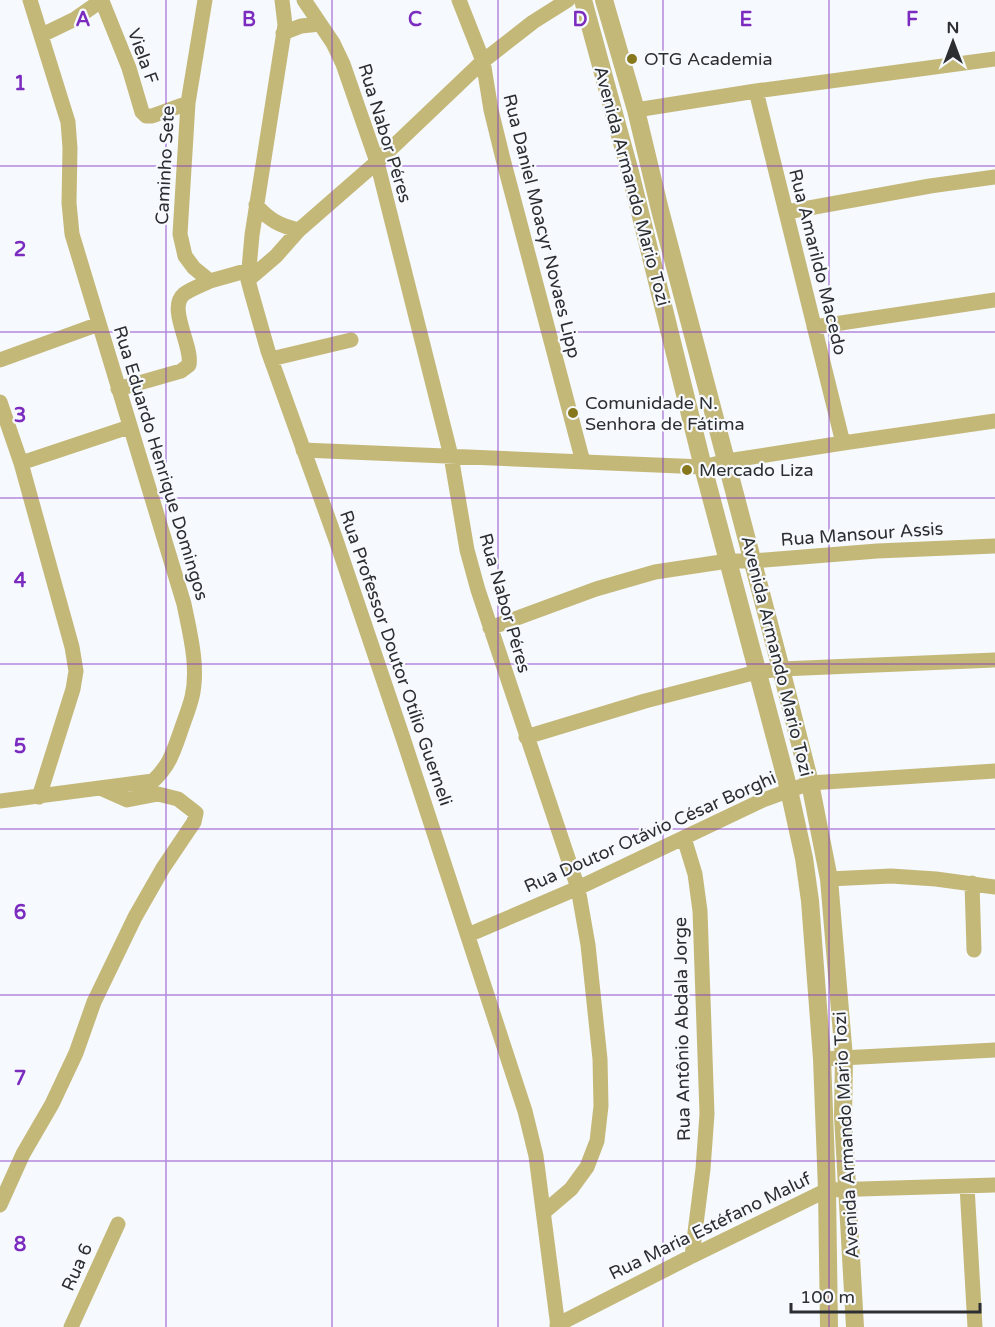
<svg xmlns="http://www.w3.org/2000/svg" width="995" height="1327" font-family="'Varela Round',sans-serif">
<rect width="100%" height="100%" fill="#f6f9fe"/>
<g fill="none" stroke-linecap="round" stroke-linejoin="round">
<path stroke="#c4b879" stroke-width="15" d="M205,0L188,103L180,234L185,256L194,268L210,281L249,270
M282,0L285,25L252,235L248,280L252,295L268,351L336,540L403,738L525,1111L536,1156L558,1327
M304,0L333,43L343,64L377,162L451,456L467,550L478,590L578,888L588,945L600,1059L601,1106L597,1141L587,1167L571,1189L544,1212
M459,0L483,61L491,110L503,159L583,462
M102,1L129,68L142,112L146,116H152L188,103
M283,33L301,26L320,24
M42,35L75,19L102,0
M756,91L843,443
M636,110L756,91L995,59
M256,205C269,220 280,226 299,230
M787,212L930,186L995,177
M248,280L276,256L299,230L377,162L483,61L533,22L568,0
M814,327L995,300
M271,359L351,340
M0,360L99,324
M118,389L181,371L189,365C193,346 167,308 184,294C191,289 202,285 210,281
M0,402L21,463L72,647L76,671L73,689L39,797
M303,450L703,467L727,461L843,443L995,421
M21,463L129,427
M490,628L596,589L655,572L728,561H753L877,551L995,546
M526,737L645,701L757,672L781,669L995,660
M0,801L153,781C169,766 173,753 180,733C184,721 189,709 192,697C199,667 190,634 184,604L72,234L69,203L70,148L68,122L30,0
M684,838L695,874L700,911L707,1114L703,1169L692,1256
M829,879L891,876L936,879L995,887
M972,883L974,950
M468,935L578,888L763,800L810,783L995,771
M822,1059L995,1050
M967,1186L975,1327
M0,1205L23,1154L52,1104L76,1053L94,1002L135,917L163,868L194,822L196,813L178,799L158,794L127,800L100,788
M557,1325L692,1256L827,1190L995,1185
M71,1327L118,1224"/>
<path stroke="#c4b879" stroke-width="18" d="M583,0L630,172L703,467L789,790L804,858L810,901L822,1059L827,1190L829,1327
M604,0L636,110L660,210L781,669L810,783L829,879L844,1058L843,1116L855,1327"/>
</g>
<path fill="none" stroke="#7b2cbf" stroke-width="1.5" stroke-opacity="0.55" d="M166,0V1327M332,0V1327M498,0V1327M663,0V1327M829,0V1327M0,166H995M0,332H995M0,498H995M0,664H995M0,829H995M0,995H995M0,1161H995"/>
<g fill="#88781d" stroke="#f6f9fe" stroke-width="2">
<circle cx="632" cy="59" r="6"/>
<circle cx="573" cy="413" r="6"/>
<circle cx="687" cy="470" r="6"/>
</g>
<g text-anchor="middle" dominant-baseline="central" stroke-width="4.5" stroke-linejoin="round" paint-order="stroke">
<g font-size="18" fill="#2d2e31" stroke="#f6f9fe">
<text transform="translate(143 56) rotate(70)">Viela F</text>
<text transform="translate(385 133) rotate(73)">Rua Nabor Péres</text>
<text transform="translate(165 165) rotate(-87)">Caminho Sete</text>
<text transform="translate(632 186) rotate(75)">Avenida Armando Mario Tozi</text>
<text transform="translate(542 226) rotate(76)">Rua Daniel Moacyr Novaes Lipp</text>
<text transform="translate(818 262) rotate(76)">Rua Amarildo Macedo</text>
<text transform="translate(161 463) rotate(73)">Rua Eduardo Henrique Domingos</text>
<text transform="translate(862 534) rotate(-4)">Rua Mansour Assis</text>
<text transform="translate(505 603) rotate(74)">Rua Nabor Péres</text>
<text transform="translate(777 656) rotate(76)">Avenida Armando Mario Tozi</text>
<text transform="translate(396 658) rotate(71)">Rua Professor Doutor Otílio Guerneli</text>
<text transform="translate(650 832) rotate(-24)">Rua Doutor Otávio César Borghi</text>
<text transform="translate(682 1029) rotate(-91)">Rua Antônio Abdala Jorge</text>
<text transform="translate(846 1135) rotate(-93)">Avenida Armando Mario Tozi</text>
<text transform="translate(710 1226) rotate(-26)">Rua Maria Estéfano Maluf</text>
<text transform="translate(77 1267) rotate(-66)">Rua 6</text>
</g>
<g font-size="18" fill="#2d2e31" stroke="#f6f9fe" text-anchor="start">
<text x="644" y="59">OTG Academia</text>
<text x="585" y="403">Comunidade N.<tspan x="585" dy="21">Senhora de Fátima</tspan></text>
<text x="699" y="470">Mercado Liza</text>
</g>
</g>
<g font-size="20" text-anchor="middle" font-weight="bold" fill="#7b2cbf" stroke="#f6f9fe" stroke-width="4.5" stroke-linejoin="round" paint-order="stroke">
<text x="83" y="26">A</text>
<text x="249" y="26">B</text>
<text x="415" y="26">C</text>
<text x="580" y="26">D</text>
<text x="746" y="26">E</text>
<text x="912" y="26">F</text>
<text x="20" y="90">1</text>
<text x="20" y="256">2</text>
<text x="20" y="422">3</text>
<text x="20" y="587">4</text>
<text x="20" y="753">5</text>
<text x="20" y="919">6</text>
<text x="20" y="1085">7</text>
<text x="20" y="1251">8</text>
</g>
<g transform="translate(953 42)" stroke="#f6f9fe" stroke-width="4.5" paint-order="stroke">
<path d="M0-4.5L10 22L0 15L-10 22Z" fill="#2d2e31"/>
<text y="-9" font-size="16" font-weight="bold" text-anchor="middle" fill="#2d2e31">N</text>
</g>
<path d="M791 1303v9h189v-9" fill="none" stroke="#2d2e31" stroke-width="3"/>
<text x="800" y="1303" font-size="18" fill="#2d2e31" stroke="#f6f9fe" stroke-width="4.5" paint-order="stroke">100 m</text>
</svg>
